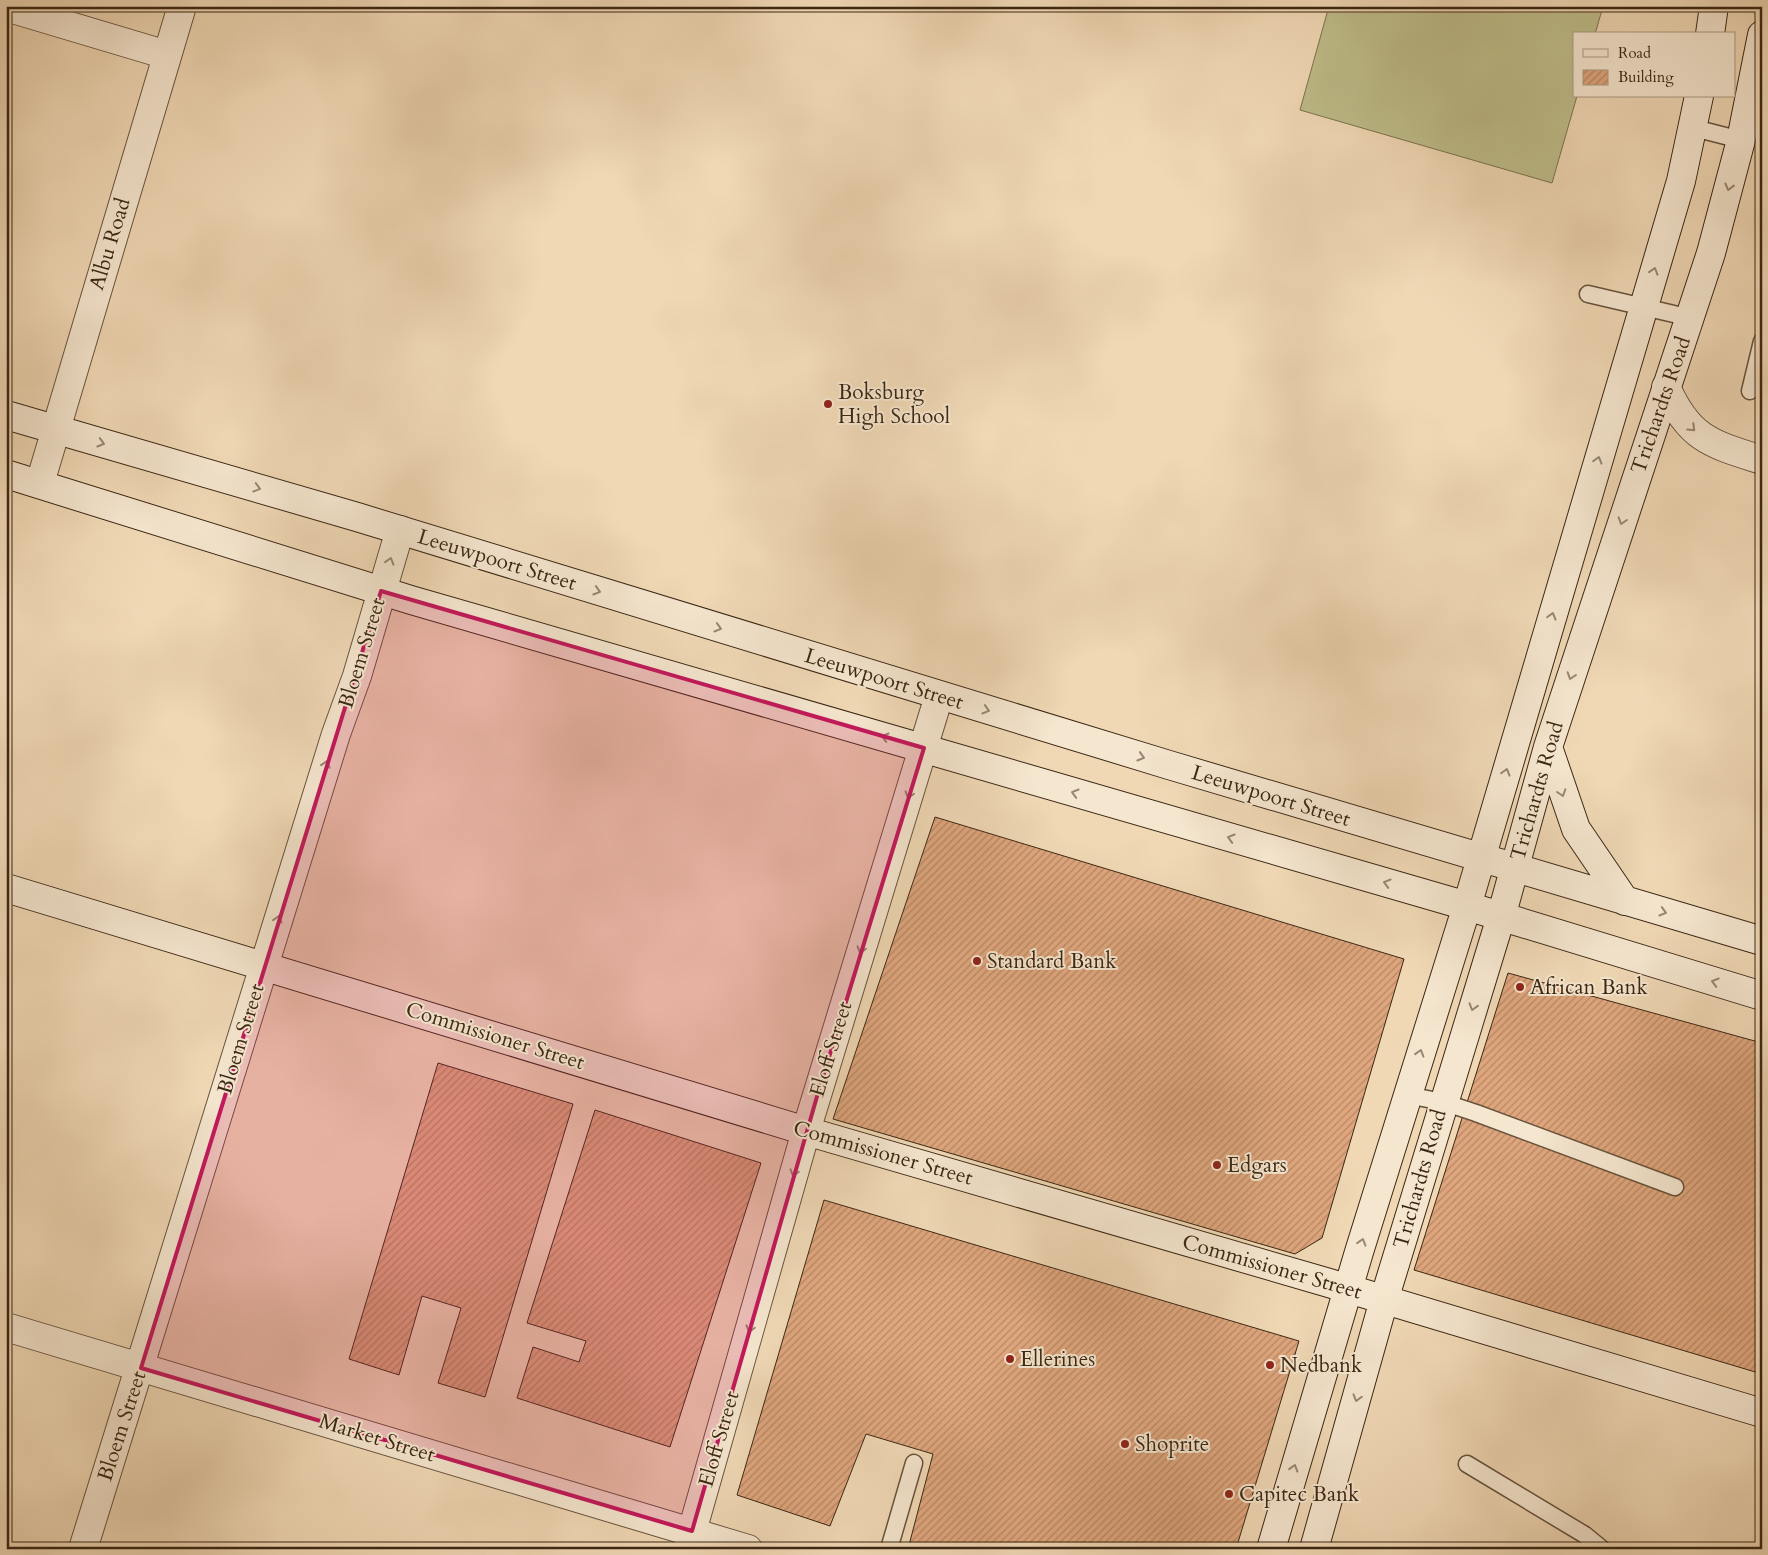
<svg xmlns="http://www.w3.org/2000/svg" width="1768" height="1555" font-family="Cardo,serif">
<defs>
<pattern id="building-hatch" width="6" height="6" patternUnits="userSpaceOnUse" patternTransform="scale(1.25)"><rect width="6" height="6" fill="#dfa67d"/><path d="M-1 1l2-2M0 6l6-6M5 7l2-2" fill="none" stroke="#b68765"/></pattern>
</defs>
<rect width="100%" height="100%" fill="#f0d8b5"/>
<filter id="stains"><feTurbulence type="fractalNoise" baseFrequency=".004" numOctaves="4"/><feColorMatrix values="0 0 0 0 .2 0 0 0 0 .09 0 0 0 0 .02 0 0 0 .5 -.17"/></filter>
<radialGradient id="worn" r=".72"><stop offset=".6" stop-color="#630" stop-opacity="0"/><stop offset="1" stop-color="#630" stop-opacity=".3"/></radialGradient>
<path fill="#bebd8a" stroke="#7c724f" d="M1329,6H1591L1602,10L1595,34H1574V96H1577L1552,183L1300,110Z"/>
<path fill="url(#building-hatch)" stroke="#3b2714" d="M935,817L1404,959L1322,1238L1295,1254L833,1119Z
M1508,973L1762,1043V1374L1414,1270Z
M438,1063L573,1104L485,1397L438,1383L461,1308L422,1296L399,1375L349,1359Z
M595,1110L761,1163L670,1447L517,1398L533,1347L579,1362L586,1341L527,1323Z
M824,1200L1299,1341L1236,1549H908L933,1454L866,1434L830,1526L737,1495Z"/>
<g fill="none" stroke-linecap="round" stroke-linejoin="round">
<g stroke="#68533c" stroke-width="19">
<path id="lane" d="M1694,128L1741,140
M1588,294L1691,318
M1750,391L1762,341
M1407,1095L1443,1102L1476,1113L1675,1187
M1467,1464L1585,1535L1602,1549
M889,1549L914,1463"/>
</g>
<g stroke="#68533c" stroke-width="30">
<path id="street" d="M6,7L167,55
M1666,387C1689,439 1711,444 1762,460
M40,483L182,6
M6,1327L748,1549
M83,1549L336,734L357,676L400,530
M687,1549L806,1131L939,696"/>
</g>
<g stroke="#3b2714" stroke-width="30">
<path id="secondary" d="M1710,34L1714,6
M6,415L357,517L1169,765L1762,941
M6,474L411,600L1467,906L1762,996
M1548,747L1576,829L1625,901
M6,888L806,1131L1329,1283L1762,1413
M1271,1549L1359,1252L1467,906L1681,181L1699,96
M1314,1549L1384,1300L1501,917L1548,747L1711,253L1741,140L1762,35"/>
</g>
<use href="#lane" stroke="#f5e6cf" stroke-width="16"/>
<use href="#street" stroke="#f5e6cf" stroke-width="28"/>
<use href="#secondary" stroke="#f5e6cf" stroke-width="28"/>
</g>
<defs><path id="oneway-chevron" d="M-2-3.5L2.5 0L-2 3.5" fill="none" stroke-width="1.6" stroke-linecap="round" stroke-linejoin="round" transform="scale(1.25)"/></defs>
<g stroke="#988672">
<use href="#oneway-chevron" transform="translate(1729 187) rotate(104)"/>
<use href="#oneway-chevron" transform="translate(1654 271) rotate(-73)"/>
<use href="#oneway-chevron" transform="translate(1692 428) rotate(44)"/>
<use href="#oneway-chevron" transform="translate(101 443) rotate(16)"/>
<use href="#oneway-chevron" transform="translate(1598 460) rotate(-74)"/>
<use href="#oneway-chevron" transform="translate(257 488) rotate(16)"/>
<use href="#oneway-chevron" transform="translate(1622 521) rotate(108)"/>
<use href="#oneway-chevron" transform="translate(390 561) rotate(-73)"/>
<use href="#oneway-chevron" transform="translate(597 591) rotate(17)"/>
<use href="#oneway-chevron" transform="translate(1552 616) rotate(-74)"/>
<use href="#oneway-chevron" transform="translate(718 628) rotate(17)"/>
<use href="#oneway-chevron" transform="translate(1571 676) rotate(108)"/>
<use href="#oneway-chevron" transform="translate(986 710) rotate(17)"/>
<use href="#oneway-chevron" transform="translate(885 737) rotate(-164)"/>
<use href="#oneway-chevron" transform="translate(1141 757) rotate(17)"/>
<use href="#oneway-chevron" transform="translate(326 764) rotate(-73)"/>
<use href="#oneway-chevron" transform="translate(1506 772) rotate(-74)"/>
<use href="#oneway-chevron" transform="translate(1075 793) rotate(-164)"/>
<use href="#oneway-chevron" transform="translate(1562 793) rotate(72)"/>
<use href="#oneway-chevron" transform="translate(909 795) rotate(107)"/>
<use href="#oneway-chevron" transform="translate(1231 838) rotate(-164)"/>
<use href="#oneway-chevron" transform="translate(1387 883) rotate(-164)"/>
<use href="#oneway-chevron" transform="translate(1663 912) rotate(16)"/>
<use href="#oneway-chevron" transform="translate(278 919) rotate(-73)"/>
<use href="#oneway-chevron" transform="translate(861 950) rotate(107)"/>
<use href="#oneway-chevron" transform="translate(1715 982) rotate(-164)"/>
<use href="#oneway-chevron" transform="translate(1473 1007) rotate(107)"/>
<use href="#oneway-chevron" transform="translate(1420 1053) rotate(-73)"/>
<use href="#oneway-chevron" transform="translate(794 1173) rotate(106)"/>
<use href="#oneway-chevron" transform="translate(1362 1242) rotate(-73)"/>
<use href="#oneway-chevron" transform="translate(750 1329) rotate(106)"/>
<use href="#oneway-chevron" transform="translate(1357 1398) rotate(106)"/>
<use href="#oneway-chevron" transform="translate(1294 1468) rotate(-73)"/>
</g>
<path fill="#c2185b" fill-opacity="0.2" stroke="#c2185b" stroke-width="4" stroke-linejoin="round" d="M381,591L924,748L818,1093L692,1531L141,1368Z"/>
<g fill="#8f2418" stroke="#f5e6cf" stroke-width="2">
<circle cx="828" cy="404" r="5"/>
<circle cx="977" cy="961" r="5"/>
<circle cx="1520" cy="987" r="5"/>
<circle cx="1217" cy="1165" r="5"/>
<circle cx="1010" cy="1359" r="5"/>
<circle cx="1270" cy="1365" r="5"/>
<circle cx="1125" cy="1444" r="5"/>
<circle cx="1229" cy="1494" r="5"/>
</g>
<g text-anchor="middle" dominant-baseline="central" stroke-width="4" stroke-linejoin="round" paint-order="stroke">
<g font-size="21" fill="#3b2714" stroke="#f5e6cf">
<text transform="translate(110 244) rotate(-73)">Albu Road</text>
<text transform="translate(1661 405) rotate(-71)">Trichardts Road</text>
<text transform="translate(497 560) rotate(17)">Leeuwpoort Street</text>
<text transform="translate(362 653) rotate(-73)">Bloem Street</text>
<text transform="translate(884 679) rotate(17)">Leeuwpoort Street</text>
<text transform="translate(1537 791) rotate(-74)">Trichardts Road</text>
<text transform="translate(1271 796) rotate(17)">Leeuwpoort Street</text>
<text transform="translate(495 1036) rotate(17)">Commissioner Street</text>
<text transform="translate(241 1039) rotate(-73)">Bloem Street</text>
<text transform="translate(831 1049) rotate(-73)">Eloff Street</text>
<text transform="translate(883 1153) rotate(16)">Commissioner Street</text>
<text transform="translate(1420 1179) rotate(-74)">Trichardts Road</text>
<text transform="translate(1272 1267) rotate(16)">Commissioner Street</text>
<text transform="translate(122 1426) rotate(-72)">Bloem Street</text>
<text transform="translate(377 1438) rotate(17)">Market Street</text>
<text transform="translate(719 1439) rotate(-74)">Eloff Street</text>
</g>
<g font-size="21" fill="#3b2714" stroke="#f5e6cf" text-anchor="start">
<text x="838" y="392">Boksburg<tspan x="838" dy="24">High School</tspan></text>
<text x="987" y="961">Standard Bank</text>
<text x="1530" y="987">African Bank</text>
<text x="1227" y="1165">Edgars</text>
<text x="1020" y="1359">Ellerines</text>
<text x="1280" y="1365">Nedbank</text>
<text x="1135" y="1444">Shoprite</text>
<text x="1239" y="1494">Capitec Bank</text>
</g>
</g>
<rect width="1768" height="1555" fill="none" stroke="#f0d8b5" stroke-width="25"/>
<rect x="8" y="8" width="1753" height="1540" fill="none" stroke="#3b2714" stroke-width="2.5"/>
<rect x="12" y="12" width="1743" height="1530" fill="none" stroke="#3b2714"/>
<rect x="1573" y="32" width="162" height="65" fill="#f5e6cf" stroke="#ab9a84"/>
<rect x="1583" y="49" width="25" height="8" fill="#f5e6cf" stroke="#ab9a84"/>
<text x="1618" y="58" font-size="15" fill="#3b2714">Road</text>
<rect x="1583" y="70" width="25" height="15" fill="url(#building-hatch)" stroke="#ab9a84"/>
<text x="1618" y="82" font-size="15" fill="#3b2714">Building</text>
<rect width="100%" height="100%" filter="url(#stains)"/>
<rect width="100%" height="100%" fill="url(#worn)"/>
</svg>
